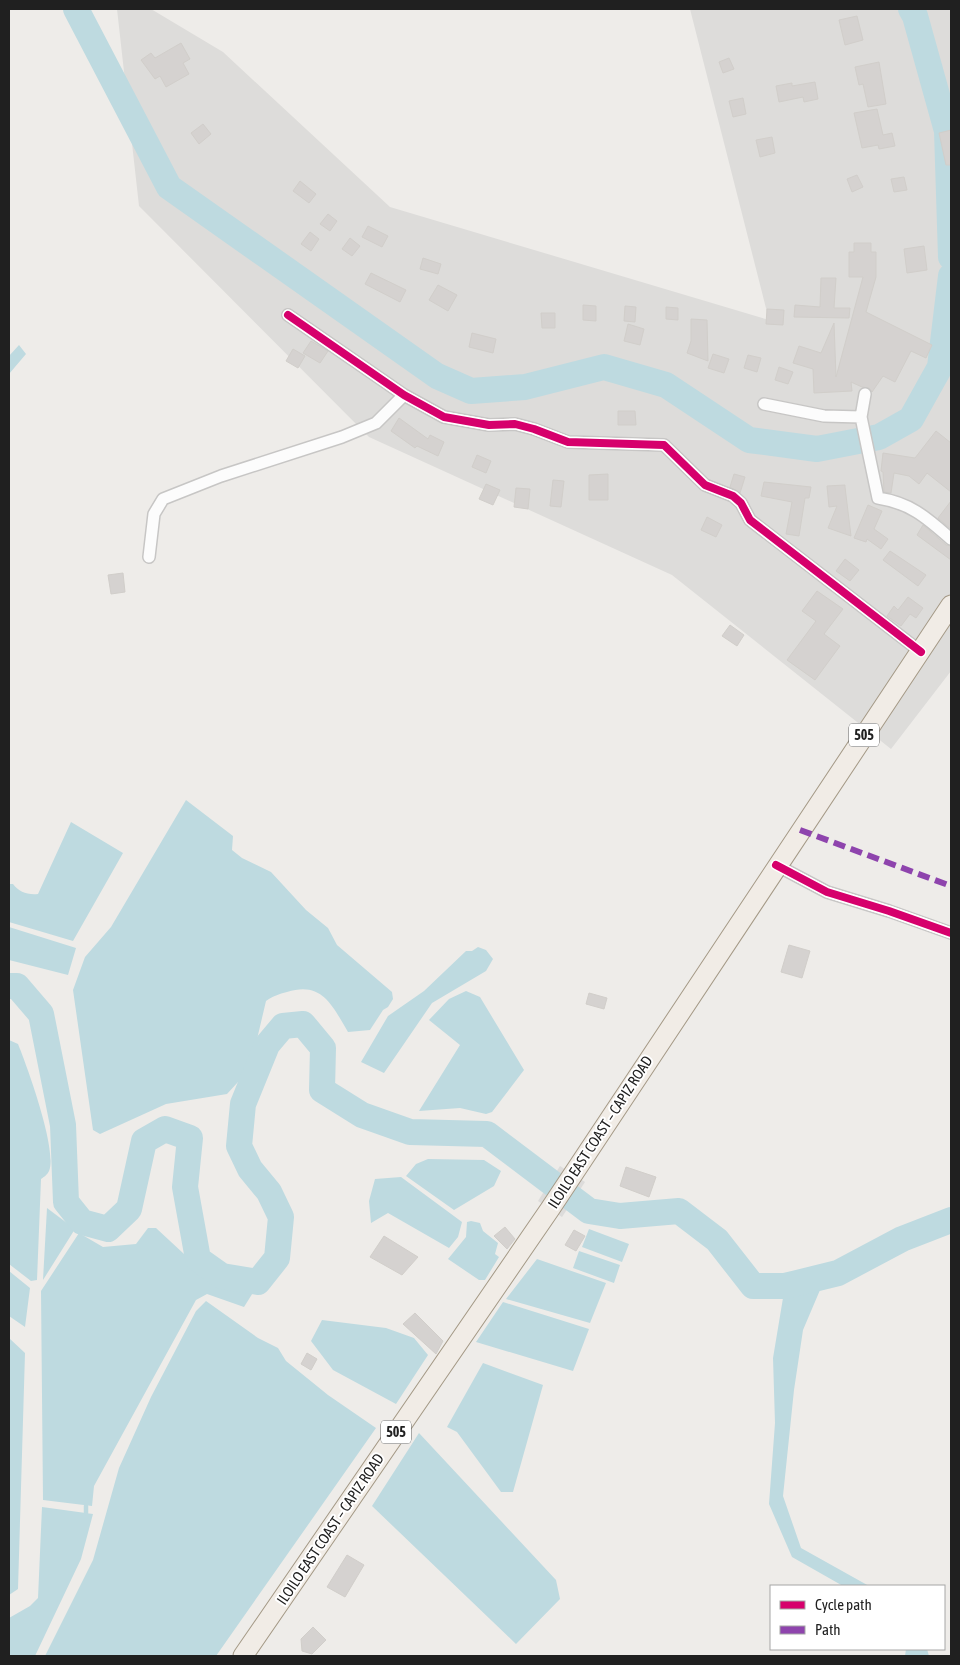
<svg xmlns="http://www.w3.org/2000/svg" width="960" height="1665" font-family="'Asap Condensed',sans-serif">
<rect width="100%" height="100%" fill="#eeece9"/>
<path fill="#dddcda" d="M117,9H151L223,52L390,207L769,320L690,9H951V671L891,749L672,575L369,437L139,206Z"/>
<path fill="#bedae0" d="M19,345L26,354L9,374V356Z
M186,800L233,836L232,850L242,858L271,872L306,910L328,928L337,945L392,992L393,999L388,1007L383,1010L370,1030L348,1032C332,1005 322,981 287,992C279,994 273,996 266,1001L250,1069L227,1094L166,1104L100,1134L93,1130L73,990L85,957L111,927Z
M71,822L123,853L73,941L9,922V884H13C19,892 27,895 38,894Z
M9,927L76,948L68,975L9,960Z
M478,947L486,950L493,959L486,971L432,1003L384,1073L361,1062L388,1016L424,991L466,951H472Z
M466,991L480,997L524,1070L492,1112L486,1114L460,1108L419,1111L460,1045L429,1020L449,999Z
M9,1040L18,1044C27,1066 58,1151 49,1171C48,1174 44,1177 41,1179L37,1280L31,1281L9,1264Z
M428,1159L484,1160L501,1171L494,1186L454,1210L406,1176L416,1164Z
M401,1177L462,1222L458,1237L449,1248L388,1213L371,1223L369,1201L375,1179Z
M47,1208L75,1229L43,1280Z
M471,1221L480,1223L483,1231L498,1243L495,1254L499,1257L485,1280H479L448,1259L466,1237L467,1222Z
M148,1228H156L211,1279L254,1291L244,1307L207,1294L196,1300L94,1486L92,1506L43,1500L41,1291L79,1233L103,1247L136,1244Z
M589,1229L629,1244L622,1262L582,1247Z
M579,1251L620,1265L614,1283L573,1268Z
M537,1259L606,1283L590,1323L506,1299Z
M9,1271L30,1288L25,1327L9,1316Z
M785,1286L820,1290L803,1330L794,1390L783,1496L801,1548L869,1586H843L792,1557L769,1504L775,1423L773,1358Z
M206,1301L258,1338L278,1348L286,1361L328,1395L376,1428L216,1656H45L93,1560L119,1468L151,1397L196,1311Z
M503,1302L589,1329L573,1371L476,1342Z
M322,1320L386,1328L414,1338L428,1355L396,1404L333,1370L311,1341Z
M9,1338L25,1353L18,1589L9,1595Z
M483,1363L543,1385L513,1492H501L457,1432L447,1427Z
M419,1433L556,1580L560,1599L516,1644L372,1506Z
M42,1507L93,1514L81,1559L35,1656H9V1618L30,1606L38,1598Z
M906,1649H927L929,1656H905Z"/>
<path fill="#dddcdb" d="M560,1166L585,1182L562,1217L538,1201Z"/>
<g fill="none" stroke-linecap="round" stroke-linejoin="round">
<path stroke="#bedae0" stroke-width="4.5" d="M86,1506V1513"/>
<path stroke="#bedae0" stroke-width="26" d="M76,9L169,187L437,376L471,391L525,387L604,367L666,385L749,440L817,449L879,437L911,419L940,367L951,276
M911,9L915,16L947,131L951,257
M9,986H17L41,1014L63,1125L66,1202L82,1222L108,1229L129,1209L144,1141L165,1129L190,1138L185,1187L198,1259L222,1276L258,1282L277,1258L281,1217L269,1192L250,1169L239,1146L243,1104L267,1045L283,1026L303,1024L323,1048L322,1090L362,1115L410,1132L487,1134L589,1211L620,1216L679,1211L717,1240L753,1286H785L838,1273L902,1239L951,1220"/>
</g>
<path fill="#d5d2d0" stroke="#d1ceca" d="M857,16L863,40L845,45L839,20Z
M181,43L190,59L183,63L189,74L166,87L160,76L155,79L141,60L151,53L155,58Z
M729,58L734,69L723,73L719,62Z
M879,62L886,104L868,107L863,84L859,85L855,67Z
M815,82L818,99L804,102L803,97L779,102L776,86L792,83V86Z
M743,98L746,114L733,117L729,101Z
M877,109L883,135L892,133L895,146L879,149L878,145L862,148L854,113Z
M203,124L211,134L199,144L191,133Z
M951,130V165H946L939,133Z
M772,137L775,153L760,157L756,140Z
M857,175L863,187L852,192L847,179Z
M904,177L907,190L894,192L891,179Z
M300,181L316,194L309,203L293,191Z
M328,214L337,221L330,231L320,224Z
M368,226L388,236L382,247L362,237Z
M310,232L319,239L311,251L301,244Z
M350,238L360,246L352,256L342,249Z
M854,243H871V252H876V277L866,312L932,345L926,358L911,351L895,382L883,376L872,392L869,388L862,387L851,382L852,391L814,393L813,369L793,363L799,346L821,353L834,323L836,377L863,277H849V252H854Z
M924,246L927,270L907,273L904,249Z
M423,258L441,264L438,274L420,269Z
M371,273L406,290L400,302L365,284Z
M821,278H836L834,308H850L849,318L794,317L795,305L820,307Z
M438,285L457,295L448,311L429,300Z
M583,305L596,306V321L583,320Z
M625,306L636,307L635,322L624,321Z
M666,307L678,308V320L666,319Z
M767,309L784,310L783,325L766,324Z
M541,313H555V328H542Z
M691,319L707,320L708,361L687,353L691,341Z
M628,324L644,329L640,345L624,341Z
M472,333L496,339L493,353L469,347Z
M311,341L328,351L320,363L303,353Z
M293,349L305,356L298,368L286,361Z
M713,354L729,359L724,373L708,368Z
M748,355L761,358L757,372L744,368Z
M779,367L793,372L788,384L775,380Z
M618,411H635L636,425H618Z
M399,418L428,439L430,435L444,442L438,456L417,446L415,448L391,431Z
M936,431L951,443V492L927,473L919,484L909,476L894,473L891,493L884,492L883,472L881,471L883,453L915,458Z
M477,455L491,461L486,473L472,467Z
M608,474V500H589V475Z
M734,474L745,477L740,493L730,487Z
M553,480L564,481L561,507L550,506Z
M764,482L811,487L809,498H805L799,536L786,534L792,502L761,496Z
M486,484L500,490L493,505L479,499Z
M845,485V487L851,536L828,528L837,506L829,507L827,486Z
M516,488L530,489L528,509L514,507Z
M951,501V529L938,518Z
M868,505L882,511L874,529L888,539L881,549L867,539L866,542L854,538Z
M707,517L722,525L716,537L701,530Z
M923,525L946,545L951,546V560L917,535Z
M890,551L926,575L918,586L883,560Z
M845,559L859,570L850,581L836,571Z
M123,573L125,592L111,594L108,575Z
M817,591L843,609L824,634L840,646L815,680L787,660L816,621L802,611Z
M908,597L923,608L916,618L910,614L901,626L887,616L894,606L898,610Z
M730,625L744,635L737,646L722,636Z
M789,945L810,951L802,978L781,972Z
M589,993L607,998L604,1009L586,1004Z
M626,1167L656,1177L649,1197L620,1186Z
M505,1227L515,1239L507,1249L494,1236Z
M574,1230L585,1236L576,1251L565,1245Z
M384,1236L418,1257L402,1275L370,1257Z
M415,1313L443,1341L436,1354L403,1324Z
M307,1353L317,1359L311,1370L301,1364Z
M347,1555L364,1565L345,1597L327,1587Z
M313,1627L326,1640L312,1654L302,1651L301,1639Z"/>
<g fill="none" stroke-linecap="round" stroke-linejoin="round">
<g stroke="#c7c6c5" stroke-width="14">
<path id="minor" d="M288,315L404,395L444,417L489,425L515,424L534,429L568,442L664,445L705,485L733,496L741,503L750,520L921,652
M865,394L861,417L878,498C911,503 927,518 951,539
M764,404L824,416L861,417
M149,557L154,514L163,499L221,476L342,437L376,423L404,395
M776,865L827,892L889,911L951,933"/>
</g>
<g stroke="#a49986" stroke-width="21">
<path id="primary" d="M243,1656L550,1209L951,605"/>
</g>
<use href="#minor" stroke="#fcfcfc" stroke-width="11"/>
<use href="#primary" stroke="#f1ece6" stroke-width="19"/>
<path stroke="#8e44ad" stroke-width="6" stroke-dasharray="12 6" stroke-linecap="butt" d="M800,830L951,886"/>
<g stroke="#fff" stroke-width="11">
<path id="cycleway" d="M288,315L404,395L444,417L489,425L515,424L534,429L568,442L664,445L705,485L733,496L741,503L750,520L921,652
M776,865L827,892L889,911L951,933"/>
</g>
<use href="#cycleway" stroke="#d6006c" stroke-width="8"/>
</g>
<g text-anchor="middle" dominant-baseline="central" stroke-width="4" stroke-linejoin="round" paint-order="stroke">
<g fill="#fff" stroke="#636363" stroke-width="1">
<rect x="849" y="723.5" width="30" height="23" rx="4"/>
<rect x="381" y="1420.5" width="30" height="23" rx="4"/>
</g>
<g font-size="14" font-weight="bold" fill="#202020">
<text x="864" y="735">505</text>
<text x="396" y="1432">505</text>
</g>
<g font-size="15" fill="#202020" stroke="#fff">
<text transform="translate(600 1132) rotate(-57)">ILOILO EAST COAST – CAPIZ ROAD</text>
<text transform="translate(330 1529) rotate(-56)">ILOILO EAST COAST – CAPIZ ROAD</text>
</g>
</g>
<rect width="960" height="1665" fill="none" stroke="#202020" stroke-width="20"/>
<rect x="770" y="1585" width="175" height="65" fill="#ffffff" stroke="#a6a6a6"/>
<rect x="780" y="1601" width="25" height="8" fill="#d6006c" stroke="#a6a6a6"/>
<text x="815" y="1610" font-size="15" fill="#202020">Cycle path</text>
<rect x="780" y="1626" width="25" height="8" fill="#8e44ad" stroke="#a6a6a6"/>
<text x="815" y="1635" font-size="15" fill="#202020">Path</text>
</svg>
